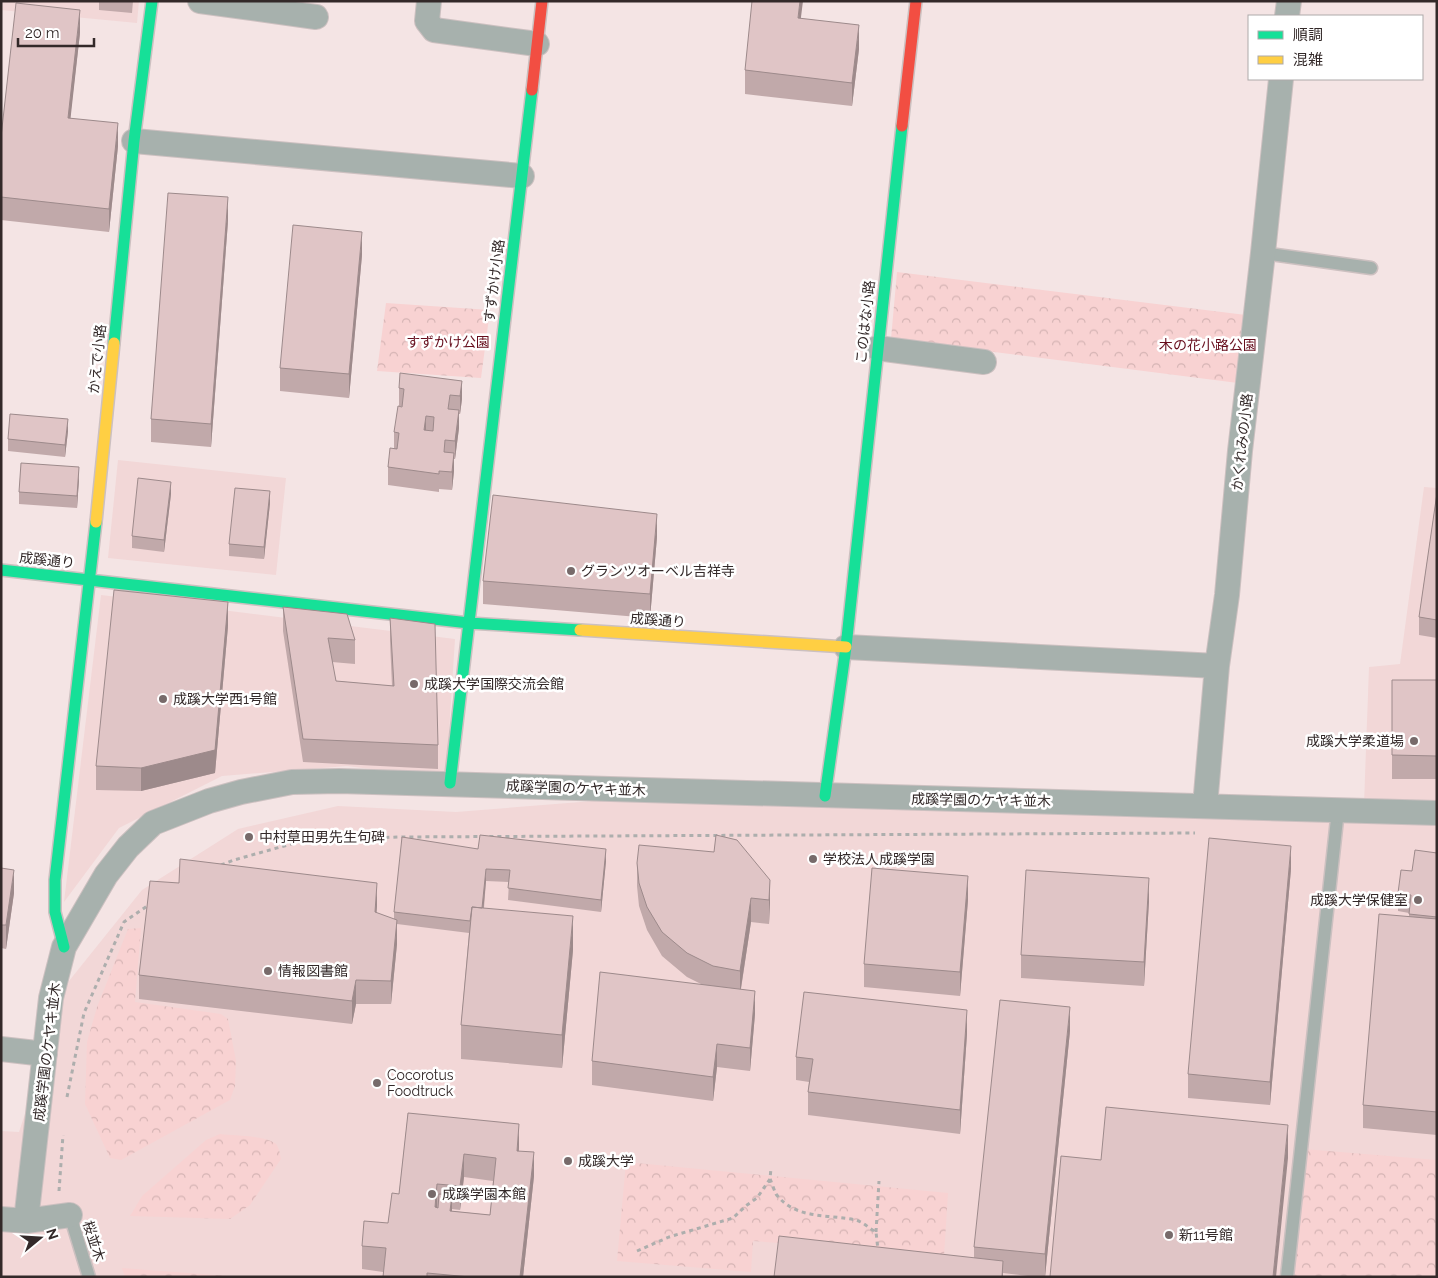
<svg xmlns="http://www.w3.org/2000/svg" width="1438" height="1278" font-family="Raleway,'Noto Sans JP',sans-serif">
<defs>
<pattern id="forest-crowns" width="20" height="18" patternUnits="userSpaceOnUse" patternTransform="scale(1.25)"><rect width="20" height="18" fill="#f8d2d2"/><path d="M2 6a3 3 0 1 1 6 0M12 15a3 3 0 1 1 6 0" fill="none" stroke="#d5b4b4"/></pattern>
</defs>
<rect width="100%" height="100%" fill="#f4e4e4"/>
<path fill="#f2d7d7" d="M1,1H139L137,23L1,10Z
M118,460L286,478L276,575L108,558Z
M1424,487L1437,488V1277H1V1131L19,1132L69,981L142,890L238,829L338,806L456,812L606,800L1364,804L1369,667L1400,664Z
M101,595L455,639L446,778L347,766L222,776L119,828L64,902Z"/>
<path fill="url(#forest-crowns)" d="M897,272L1246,315L1238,383L891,339Z
M386,303L490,310L481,378L377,371Z
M141,928L135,1002L221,1014L228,1019L236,1061L235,1086L230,1100L121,1160L110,1158L85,1104L87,1042L97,1007L128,929Z
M220,1134C234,1136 266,1135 276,1144C279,1147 280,1154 281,1159L250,1205L230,1219L130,1216L142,1196L206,1140Z
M1304,1149L1437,1160V1277H1292Z
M626,1162L948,1193L944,1256L753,1241L751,1272L617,1261Z
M122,1268L241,1277H125Z"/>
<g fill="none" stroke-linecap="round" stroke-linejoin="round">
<g stroke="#ccc0c0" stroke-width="15">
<path id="lane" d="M1263,253L1371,268
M70,1215L89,1277
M1287,1277L1338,810"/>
</g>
<g stroke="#ccc0c0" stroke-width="26">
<path id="street" d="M200,1L316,17
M429,1L427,21L434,30L537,44
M1287,16L1289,1
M134,141L522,176
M877,348L984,362
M846,647L1217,666
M1205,806L1217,666L1227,595L1240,451L1263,253L1281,79
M1,1049L45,1054
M1,1219L26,1221L70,1215
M26,1221L51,998L64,947L106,875L128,847L153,823L209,801L241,792L292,782L339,781L1437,813"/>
</g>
<g stroke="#ccc0c0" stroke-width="14">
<path id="fast" d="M114,343L134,141L152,1
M1,570L469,623L580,630
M450,783L532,90
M825,796L846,647L902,126
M64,947L55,912V880L96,522"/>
</g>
<g stroke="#ccc0c0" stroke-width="14">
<path id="slow" d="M96,522L114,343
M580,630L846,647"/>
</g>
<g stroke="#ccc0c0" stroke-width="14">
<path id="jam" d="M532,90L542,1
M902,126L916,1"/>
</g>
<path stroke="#adaead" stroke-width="3" stroke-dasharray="4 4" stroke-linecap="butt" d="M221,865L234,860L302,841L398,837L1195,833
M67,1097L84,1013L124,922L150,904
M770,1179C772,1183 774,1190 776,1194C795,1220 829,1214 856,1220C863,1222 870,1229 876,1232L878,1250
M59,1191L63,1135
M876,1232L879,1181
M637,1251L669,1237L733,1218L747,1205L757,1198L770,1179L771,1168"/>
<use href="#lane" stroke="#a7b1ad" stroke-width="12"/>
<use href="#street" stroke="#a7b1ad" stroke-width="24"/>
<use href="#fast" stroke="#16e098" stroke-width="11"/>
<use href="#slow" stroke="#ffcf43" stroke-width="11"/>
<use href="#jam" stroke="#f24e42" stroke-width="11"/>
</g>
<path fill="#c1a9aa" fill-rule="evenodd" d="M99,1H133L132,13L99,10Z
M801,18L859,49L852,106L745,94V70Z
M80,33L70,118L118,146L109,232L1,220V137Z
M228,221L211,447L151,442V419Z
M362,255L349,398L280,391V368Z
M462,381V399L460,414H459V428L455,459H454V471L452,490L439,489V492L388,485V467L394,449V432L402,406H399V388Z
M68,431L65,457L8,451V439Z
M79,479L77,508L19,504V492Z
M1437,493V638L1419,635V617Z
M171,494L164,552L132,548V536Z
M270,503L264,559L229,556V544Z
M657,537L650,618L483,604V581Z
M283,607L355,640V664L332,662L336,681L392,686L390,641V618L438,745V769L303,762L283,631Z
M228,626L215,773L141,791L96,790V766Z
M1392,680H1437V779H1392Z
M478,849L606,861L601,912L508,900L509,882L486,881L484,908L573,950L562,1068L461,1059V1025L469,933L397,924V944L391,1004H356L352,1024L139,999V975L377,906L376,913L394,919V912Z
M1437,853V1135L1363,1128V1105L1409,916V913L1398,911V893L1412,871Z
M637,863L770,880L769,924L751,922L741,989L755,1014L750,1071L717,1067L713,1101L592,1085V1061L703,985L687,977L662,956L647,930L639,906L637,886Z
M1,868L14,893L6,949L1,948Z
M1291,869L1270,1105L1188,1098V1074Z
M968,900L960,996L864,987V964Z
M1149,901L1144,986L1021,978V955Z
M1070,1031L1045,1277H1036L1003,1273V1277L974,1258V1247Z
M967,1034L960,1134L808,1115V1092L809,1082L796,1080V1057Z
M408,1113L519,1147V1151L534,1176L523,1277H383V1272L362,1269V1246L388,1223L399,1194ZM464,1177L493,1181L490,1215L452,1211V1209L460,1210Z"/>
<path fill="#9d8a8b" d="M800,1H803L798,41V18Z
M80,10V33L68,141V118Z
M859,25V49L852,106V83Z
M118,123V146L109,232V209Z
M228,197V221L211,447V424Z
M362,232V255L349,398V374Z
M462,381V399L460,414V396Z
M459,410V428L455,459V441Z
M426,416V434L424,430Z
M68,419V431L65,457V445Z
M454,453V471L452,490V472Z
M79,467V479L77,508V496Z
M171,482V494L164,552V540Z
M270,491V503L264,559V547Z
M657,514V537L650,618V594Z
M228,602V626L215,773L141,791V768Z
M1291,846V869L1270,1105V1082Z
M606,849V861L601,912V900Z
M486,869V881L481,934V922Z
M14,870V893L6,949V925Z
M968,876V900L960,996V972Z
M1149,878V901L1144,986V962Z
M770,880V903L769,924V900Z
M377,883V906L375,936V912Z
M751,898V922L740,994V971Z
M573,916V950L562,1068V1035Z
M397,920V944L391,1004V981Z
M356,980V1004L352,1024V1001Z
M755,991V1014L750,1071V1048Z
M1070,1007V1031L1045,1277V1254Z
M967,1010V1034L960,1134V1110Z
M717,1044V1067L713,1101V1077Z
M519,1124V1147L517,1174V1151Z
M1288,1125V1158L1276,1277H1273Z
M534,1152V1176L523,1277H520Z
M464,1154V1177L460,1210V1186Z
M437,1184V1207L435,1231V1207Z
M452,1195V1219L450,1211Z
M1003,1261V1277H1002Z"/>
<path fill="#e0c5c6" stroke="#9d8a8b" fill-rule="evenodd" d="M752,1H800L798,18L859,25L852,83L745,70Z
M16,3L80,10L68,118L118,123L109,209L1,197V137Z
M168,193L228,197L211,424L151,419Z
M293,225L362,232L349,374L280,368Z
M400,373L462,381L460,396L450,395L448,409L459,410L455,441L445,440L444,452L454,453L452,472L439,471V474L388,467L390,448L397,449L399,433L394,432L398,406L402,407L404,389L399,388ZM426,416L434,417L433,431L424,430Z
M10,414L68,419L65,445L8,439Z
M21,463L79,467L77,496L19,492Z
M138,478L171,482L164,540L132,536Z
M235,488L270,491L264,547L229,544Z
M1437,493V620L1419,617Z
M493,495L657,514L650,594L483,581Z
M114,590L228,602L215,750L141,768L96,766Z
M283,607L347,614L355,640L328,638L336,681L394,686L390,618L435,624L438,745L303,739Z
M1392,680H1437V756L1392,755Z
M480,835L606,849L601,900L508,888L510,870L486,869L482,908L472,907L470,921L394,912L402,837L478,849Z
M716,835L737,840L770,880L769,900L751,898L740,971L713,966L687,953L662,932L647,907L639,883L637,863L639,845L714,852Z
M1209,838L1291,846L1270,1082L1188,1074Z
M1415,850L1437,853V917L1409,914L1411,895L1398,893L1401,870L1412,871Z
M180,859L377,883L375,912L397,920L391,981L356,980L352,1001L139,975L150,881L179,883Z
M1,868L14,870L6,925H1Z
M872,868L968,876L960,972L864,964Z
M1026,870L1149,878L1144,962L1021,955Z
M472,907L573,916L562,1035L461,1025Z
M1379,914L1437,919V1112L1363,1105Z
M600,972L755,991L750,1048L717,1044L713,1077L592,1061Z
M804,992L967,1010L960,1110L808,1092L813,1059L796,1057Z
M1000,1000L1070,1007L1045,1254L974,1247Z
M1106,1107L1288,1125L1273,1277H1050L1061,1156L1101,1160Z
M408,1113L519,1124L517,1151L534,1152L520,1277H470L427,1273V1277H383L386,1248L362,1246L364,1221L388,1223L392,1193L399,1194ZM464,1154L496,1158L490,1215L450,1211L452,1195L439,1194L438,1208L435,1207L437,1184L460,1186Z
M779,1236L1003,1261L1002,1277H774Z"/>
<g fill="#776a6a" stroke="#fff" stroke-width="2">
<circle cx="571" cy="571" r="5"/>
<circle cx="414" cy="684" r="5"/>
<circle cx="163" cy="699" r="5"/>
<circle cx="1414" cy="741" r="5"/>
<circle cx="249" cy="837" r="5"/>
<circle cx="813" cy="859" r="5"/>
<circle cx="1418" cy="900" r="5"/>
<circle cx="268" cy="971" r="5"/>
<circle cx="377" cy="1083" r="5"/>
<circle cx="568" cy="1161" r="5"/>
<circle cx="432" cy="1194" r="5"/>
<circle cx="1169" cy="1235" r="5"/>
</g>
<g text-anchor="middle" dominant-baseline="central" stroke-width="5" stroke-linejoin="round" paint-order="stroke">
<g font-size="14" fill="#332929" stroke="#fff">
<text transform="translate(494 281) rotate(-83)">すずかけ小路</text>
<text transform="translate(865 322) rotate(-84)">このはな小路</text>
<text transform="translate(97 359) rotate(-84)">かえで小路</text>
<text transform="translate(1242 442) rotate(-84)">かくれみの小路</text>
<text transform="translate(47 560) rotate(6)">成蹊通り</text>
<text transform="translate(658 620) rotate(4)">成蹊通り</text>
<text transform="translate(576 788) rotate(2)">成蹊学園のケヤキ並木</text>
<text transform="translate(981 800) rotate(1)">成蹊学園のケヤキ並木</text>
<text transform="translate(47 1052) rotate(-83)">成蹊学園のケヤキ並木</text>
<text transform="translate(94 1241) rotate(72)">桜並木</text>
</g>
<g font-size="14" fill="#660d1c" stroke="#fff">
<text x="448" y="342">すずかけ公園</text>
<text x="1208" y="345">木の花小路公園</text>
</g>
<g font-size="14" fill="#332929" stroke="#fff" text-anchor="start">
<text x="581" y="571">グランツオーベル吉祥寺</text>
<text x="424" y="684">成蹊大学国際交流会館</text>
<text x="173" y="699">成蹊大学西1号館</text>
<text x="1404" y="741" text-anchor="end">成蹊大学柔道場</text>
<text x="259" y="837">中村草田男先生句碑</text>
<text x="823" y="859">学校法人成蹊学園</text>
<text x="1408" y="900" text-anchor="end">成蹊大学保健室</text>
<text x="278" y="971">情報図書館</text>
<text x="387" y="1075">Cocorotus<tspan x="387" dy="16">Foodtruck</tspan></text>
<text x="578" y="1161">成蹊大学</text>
<text x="442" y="1194">成蹊学園本館</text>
<text x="1179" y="1235">新11号館</text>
</g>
</g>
<rect width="1438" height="1278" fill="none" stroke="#332929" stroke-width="5"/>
<rect x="1248" y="15" width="175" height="65" fill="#ffffff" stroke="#ada9a9"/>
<rect x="1258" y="31" width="25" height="8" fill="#16e098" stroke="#ada9a9"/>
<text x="1293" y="40" font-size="15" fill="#332929">順調</text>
<rect x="1258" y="56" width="25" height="8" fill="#ffcf43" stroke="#ada9a9"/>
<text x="1293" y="65" font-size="15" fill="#332929">混雑</text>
<g transform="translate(40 1238) rotate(72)" stroke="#ffffff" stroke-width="4" paint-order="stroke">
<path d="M0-4L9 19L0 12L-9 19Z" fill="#332929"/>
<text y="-8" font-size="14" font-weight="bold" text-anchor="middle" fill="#332929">N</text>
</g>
<path d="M18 38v8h76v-8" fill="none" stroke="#332929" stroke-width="2.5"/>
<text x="25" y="38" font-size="15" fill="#332929" stroke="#ffffff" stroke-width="4" paint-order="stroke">20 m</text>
</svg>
